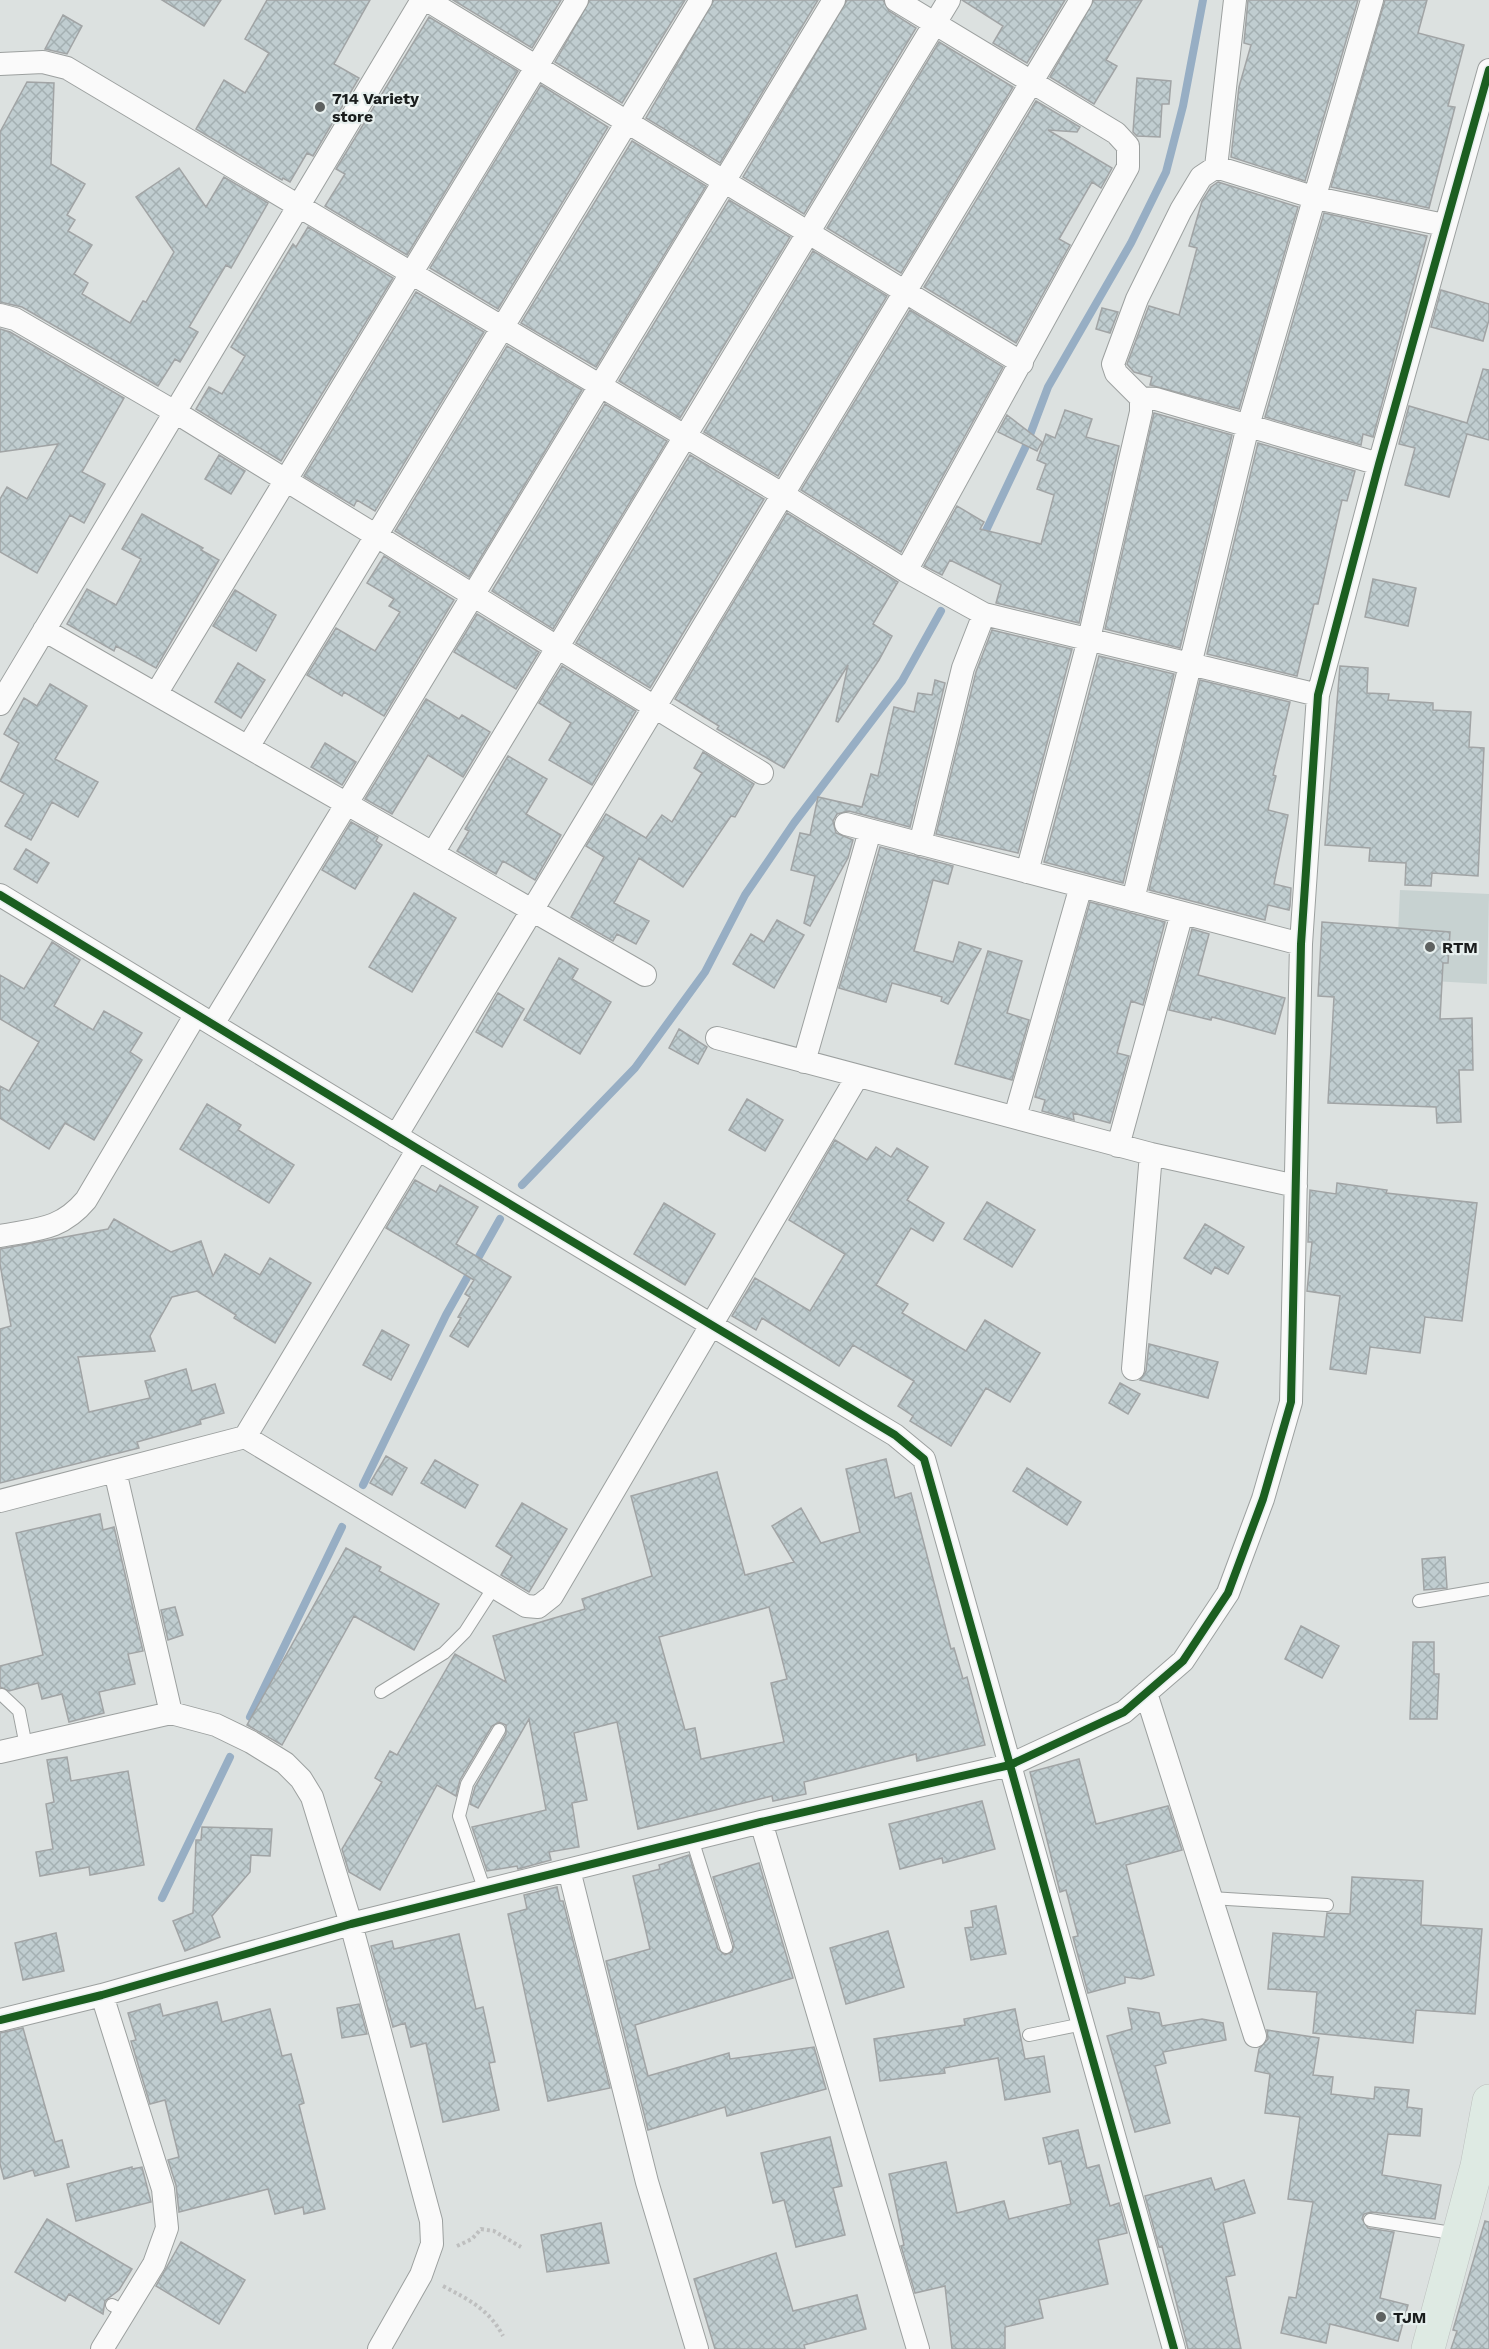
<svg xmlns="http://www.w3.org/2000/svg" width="1489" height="2349" font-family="'Work Sans',sans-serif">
<defs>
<pattern id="building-cross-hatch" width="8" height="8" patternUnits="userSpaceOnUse" patternTransform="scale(1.5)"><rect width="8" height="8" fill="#c0cdd0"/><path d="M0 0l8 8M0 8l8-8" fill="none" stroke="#a4b0b2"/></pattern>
</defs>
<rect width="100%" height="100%" fill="#dce1e0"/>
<path fill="#c7d2d1" d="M1400,890L1489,894L1487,984L1396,979Z"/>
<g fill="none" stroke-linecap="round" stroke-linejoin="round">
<path stroke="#97aec4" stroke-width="8" d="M981,541L1025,448L1048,387L1131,243L1166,172L1183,106L1203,0
M522,1185L635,1068L705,972L745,895L794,823L902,681L941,611
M363,1485L446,1315L500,1219
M250,1717L342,1527
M162,1898L230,1757"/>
</g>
<path fill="url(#building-cross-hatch)" stroke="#a1a4a5" stroke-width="1.5" fill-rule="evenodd" d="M162,0H221L204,26Z
M267,0H370L334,64L359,78L313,156L307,153L290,182L283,178L282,180L196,129L224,80L245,93L269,53L245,39Z
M453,0H561L532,48Z
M590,0H685L622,103L555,62Z
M714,0H818L720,163L646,118Z
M847,0H883L889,11L916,28L804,214L743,177Z
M962,0H1065L1027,63L993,43L1003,26Z
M1094,0H1142L1106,60L1117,66L1094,104L1050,77Z
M1248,0H1358L1305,181L1231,157L1239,87L1251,45L1244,43Z
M1385,0H1427L1418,33L1464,45L1448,106L1455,107L1429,208L1331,187Z
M63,15L82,26L67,54L45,49Z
M429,17L518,71L407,255L325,206L345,174L336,169Z
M939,42L1013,87L901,273L827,228Z
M1137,78L1171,81L1169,104H1162L1160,137L1137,136L1133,132Z
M27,82L54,83L51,164L85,184L67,215L75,220L68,231L92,245L74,274L88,283L82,294L130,323L143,301L146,302L174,252L136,197L179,168L206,207L224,177L268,203L231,268L226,265L189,327L198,332L180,362L175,359L158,386L22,307L0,302V132Z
M541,85L608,127L498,309L430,268Z
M1036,101L1080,127L1077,132L1048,130L1112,168L1101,188L1092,182L1059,239L1070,245L1016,343L924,287Z
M632,141L706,186L596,367L521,323Z
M1218,182L1298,207L1239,409L1150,385L1152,377L1134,372L1127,364L1149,306L1179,315L1197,248L1189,246L1202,201L1211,187Z
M729,200L790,237L680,418L619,381Z
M1324,213L1427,236L1373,437L1363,434L1361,445L1265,417Z
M308,227L393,278L281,461L196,409L209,387L222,394L245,356L231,347L293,244L296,247Z
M813,251L887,296L778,476L704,432Z
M1441,290L1489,304V320L1483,341L1431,327Z
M416,292L484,332L375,511L357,500L354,506L304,476Z
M1102,308L1118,312L1110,333L1096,329Z
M910,310L1003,367L901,552L801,490Z
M0,329L10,332L124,398L82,472L105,484L84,523L70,515L37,573L0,552V499L7,487L27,499L58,444L0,452Z
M507,346L582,390L469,577L395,531Z
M1483,369L1489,370V440L1467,434L1449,497L1405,485L1415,448L1399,444L1409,406L1467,423Z
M605,404L667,441L553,629L492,591Z
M1065,410L1092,419L1086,437L1119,446L1079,623L996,603L1001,585L950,560L942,575L924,566L957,506L984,522L980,529L1041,544L1054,495L1037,489L1046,464L1037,460L1046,434L1055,438Z
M1154,413L1232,435L1180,648L1105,629Z
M1007,415L1042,442L1037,451L998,432Z
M1258,443L1355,471L1347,501L1342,500L1318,604H1314L1297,676L1207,654Z
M219,455L245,471L231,494L205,479Z
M690,455L764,499L650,688L576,643Z
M787,513L898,582L873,624L892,636L879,660L838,722L836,721L848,665L784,768L717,729L719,726L675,699Z
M142,514L203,548L201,550L219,560L156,668L116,646L114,651L67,624L87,589L116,605L141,559L122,549Z
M384,556L454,600L384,716L344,692L342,696L307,675L336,628L375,651L400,612L389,606L394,599L367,583Z
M1373,579L1416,588L1408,626L1365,617Z
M235,590L276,615L256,651L213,626Z
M477,614L539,652L516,689L454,652Z
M992,630L1072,649L1018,853L936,834L976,672Z
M1099,656L1174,674L1123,883L1044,862Z
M238,663L265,680L241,718L215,702Z
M562,666L636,711L592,785L549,760L571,723L539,703Z
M1340,666L1368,668L1367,693L1389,694L1388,700L1433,703V710L1471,712L1469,747L1484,748L1478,876L1432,873L1431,886L1405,885L1406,863L1369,861L1370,848L1325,845Z
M935,680L945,683L910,827L849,811L837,814L833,821L836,833L853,840L848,858L810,926L804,923L815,876L791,870L800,833L810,835L818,797L862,807L871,774L878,776L894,707L914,712L918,693L932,695Z
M1200,680L1290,702L1273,775L1276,776L1268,810L1288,815L1274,884L1291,888L1290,906L1289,910L1268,905L1265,920L1149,890Z
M50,684L87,706L55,759L98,782L78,817L52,802L31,840L5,826L24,794L0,781L19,743L4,734L24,698L37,706Z
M426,699L459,719L462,715L490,732L463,777L428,755L392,814L365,799Z
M325,743L356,762L342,785L311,767Z
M703,752L754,784L735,817L731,816L683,887L639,858L614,903L649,921L636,944L617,934L613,941L571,917L604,857L586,846L606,814L646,838L662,815L672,822L702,773L694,768Z
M508,756L547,779L526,814L561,835L535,880L503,861L496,874L457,851L469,831L465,829Z
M351,822L378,837L376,841L382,845L355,889L322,870Z
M880,847L953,866L948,884L933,880L914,951L953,962L959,942L981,949L948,1004L941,1001L942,997L892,983L886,1002L839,988Z
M26,849L49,863L37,883L14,869Z
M414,893L456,918L412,992L369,967Z
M1090,902L1165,922L1143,1005L1131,1001L1117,1053L1129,1056L1110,1123L1073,1113L1074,1120L1042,1111L1045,1100L1035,1097Z
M777,920L804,935L774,988L733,964L751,934L764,942Z
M1322,922L1450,932L1448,963H1443L1440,1019L1472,1018L1473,1070H1459L1461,1122L1437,1123L1436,1107L1328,1103L1334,997L1318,996Z
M1192,929L1209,934L1198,975L1285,998L1275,1034L1212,1017L1211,1020L1169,1010Z
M52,942L80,960L54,1006L93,1030L104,1011L142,1033L130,1052L142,1060L94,1140L65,1123L49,1149L0,1118V1086L9,1091L39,1042L0,1019V975L24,989Z
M988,951L1022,961L1007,1013L1029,1020L1012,1080L955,1064Z
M559,958L578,969L572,979L611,1002L580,1054L524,1020Z
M498,993L524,1009L502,1047L476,1032Z
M679,1029L707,1047L698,1064L669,1048Z
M747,1099L783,1120L765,1151L729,1130Z
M207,1104L241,1125L238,1130L294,1165L269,1203L180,1149Z
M835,1140L867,1160L876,1147L891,1157L897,1148L928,1167L907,1200L944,1223L933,1241L911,1228L876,1285L908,1304L902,1313L966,1351L985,1320L1040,1353L1010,1402L986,1388L951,1446L910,1421L913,1416L898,1406L914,1381L853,1345L839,1366L762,1318L756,1330L732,1316L755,1278L810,1311L845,1254L789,1220Z
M415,1180L436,1192L440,1185L478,1207L456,1244L511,1277L468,1347L450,1336L461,1318L458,1317L470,1297L465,1294L474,1280L386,1228Z
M1337,1183L1387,1190L1386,1193L1477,1203L1462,1321L1425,1317L1420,1353L1370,1347L1366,1374L1330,1369L1340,1296L1307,1291L1312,1242H1308L1310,1190L1336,1194Z
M987,1202L1035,1230L1012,1267L964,1239Z
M664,1203L715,1234L685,1285L634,1254Z
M114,1219L171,1252L201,1241L213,1276L225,1254L260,1275L270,1258L311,1283L275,1343L234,1318L236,1315L197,1291L172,1297L150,1336L155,1351L78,1357L89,1412L150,1398L145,1381L186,1369L192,1391L215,1384L224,1413L200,1420L201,1424L137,1442L139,1448L0,1483V1329L11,1326L0,1264V1249L108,1229Z
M1205,1224L1244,1247L1228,1274L1215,1267L1211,1274L1184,1258Z
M382,1330L409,1345L391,1380L363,1365Z
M1149,1344L1218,1362L1208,1398L1140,1380L1146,1371Z
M1120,1383L1140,1394L1128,1414L1109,1403Z
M386,1456L407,1468L392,1495L370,1483Z
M886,1459L895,1498L911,1493L951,1649L954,1648L963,1679L967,1677L985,1745L917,1761L916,1754L804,1782L806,1794L773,1801L772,1796L638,1829L617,1722L574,1733L587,1800L572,1803L579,1847L549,1852L551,1860L518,1869L517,1866L487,1871L472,1827L546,1810L529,1719L478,1808L470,1804L475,1787L506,1734V1725L499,1722L492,1726L460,1780L456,1796L437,1785L380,1890L349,1872L342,1849L382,1782L375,1778L390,1751L397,1755L455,1654L506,1682L493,1636L585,1609L582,1599L652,1576L631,1496L717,1472L745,1575L794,1562L772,1526L801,1508L821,1543L860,1532L846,1469ZM769,1607L787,1679L771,1683L784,1742L701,1759L695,1728L685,1730L659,1637Z
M435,1460L478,1485L465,1508L421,1483Z
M1027,1468L1081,1502L1067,1525L1013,1491Z
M522,1503L567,1529L529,1592L501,1575L512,1556L496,1546Z
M100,1514L103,1530L114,1527L143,1651L128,1654L135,1684L99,1692L104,1713L69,1722L62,1694L42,1699L38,1683L9,1691L0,1687V1666L43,1655L16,1533Z
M346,1548L381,1567L379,1571L439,1604L414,1650L354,1616L282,1745L247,1725Z
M1445,1557L1447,1588L1424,1590L1422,1559Z
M175,1607L183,1635L168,1640L161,1610Z
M1301,1626L1339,1646L1322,1678L1285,1659Z
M1413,1642H1434V1674H1439L1437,1719H1410Z
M67,1757L71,1781L128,1771L144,1865L90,1875L89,1867L40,1876L36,1852L53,1849L46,1804L54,1802L47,1760Z
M1079,1759L1096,1824L1168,1806L1182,1850L1126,1865L1154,1975L1141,1979L1125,1977V1983L1088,1993L1073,1937L1078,1936L1066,1890L1060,1892L1030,1772Z
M982,1801L995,1849L943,1863L942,1858L900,1869L889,1824Z
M202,1827L272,1829L270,1856L251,1855L250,1872L212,1916L220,1937L185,1951L173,1921L193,1913L196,1840H201Z
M689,1855L718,1949L725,1955L732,1952L734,1945L713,1877L759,1863L793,1978L635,2025L648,2076L729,2053L730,2059L814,2047L826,2089L727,2116L725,2107L648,2130L606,1961L650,1949L633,1876L660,1869L659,1865Z
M1352,1877L1423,1881L1421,1925L1482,1929L1475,2014L1416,2010L1413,2043L1313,2033L1317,1992L1268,1989L1273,1933L1324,1937L1327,1913L1350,1914Z
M557,1887L560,1901H563L610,2088L548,2101L508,1914L527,1909L524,1895Z
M996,1906L1006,1954L971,1960L965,1928L973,1927L971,1911Z
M888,1931L904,1987L846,2004L830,1948Z
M56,1933L64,1971L23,1980L15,1943Z
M459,1934L476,2009L483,2007L495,2062L489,2063L499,2110L443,2122L426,2043L411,2047L405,2023L393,2027L371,1946L392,1941L394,1949Z
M217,2002L222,2022L270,2009L282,2056L291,2054L304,2103L299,2105L325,2209L304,2214L303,2207L275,2214L268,2189L179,2212L176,2185L168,2160L179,2157L165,2100L150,2104L131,2041L136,2040L128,2013L160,2004L163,2016Z
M359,2004L367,2034L342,2038L337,2008Z
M1128,2008L1159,2013L1162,2026L1202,2019L1223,2023L1226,2040L1163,2052L1166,2063L1155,2066L1170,2123L1135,2132L1107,2036L1132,2029Z
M1015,2009L1025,2059L1044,2056L1050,2092L1005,2100L998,2058L944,2068L945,2073L880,2081L874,2039L965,2025L964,2019Z
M23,2028L55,2142L62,2140L69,2167L35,2176L33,2170L4,2179L0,2164V2033Z
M1267,2030L1319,2038L1313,2075L1333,2077L1331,2094L1374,2099L1375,2087L1409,2090L1407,2107L1422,2109L1420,2136L1388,2134L1382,2175L1441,2185L1435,2219L1371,2212L1364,2214L1362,2219L1368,2228L1394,2232L1380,2298L1408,2305L1398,2341L1330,2324L1326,2343L1281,2333L1289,2297L1296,2298L1313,2202L1288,2199L1300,2117L1265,2113L1270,2074L1255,2071L1259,2049L1268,2039Z
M1078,2130L1087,2168L1099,2165L1110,2206L1119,2203L1127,2233L1098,2240L1108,2284L1039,2300L1043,2318L1005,2327V2349H952L945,2286L915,2293L901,2246L904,2245L889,2174L946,2162L957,2213L1004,2201L1009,2219L1071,2204L1061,2161L1049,2164L1043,2138Z
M830,2137L842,2186L833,2188L845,2235L796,2247L784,2200L773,2203L761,2153Z
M132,2167V2169L142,2167L151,2202L76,2221L67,2184Z
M1211,2178L1215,2190L1244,2180L1255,2213L1223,2223L1235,2275L1226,2277L1241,2349H1188L1162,2246L1159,2247L1145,2196Z
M47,2219L132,2269L119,2290L105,2301L103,2314L69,2294L65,2301L15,2272Z
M1485,2221L1489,2222V2349H1451L1457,2331L1453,2330Z
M601,2223L609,2263L547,2272L541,2235Z
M181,2242L245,2280L219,2324L156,2286Z
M776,2253L793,2311L857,2295L866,2329L804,2345L805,2349H715L694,2279Z"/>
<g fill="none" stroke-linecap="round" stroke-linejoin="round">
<g stroke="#9ca09f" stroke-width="14">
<path id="lane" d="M1419,1601L1489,1589
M381,1692L444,1653L465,1632L494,1587
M2,1695L19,1711L26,1746
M692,1839L726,1947
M485,1891L459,1816L467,1784L499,1730
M1211,1898L1327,1905
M1029,2035L1083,2024
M1370,2220L1458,2234
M112,2305L125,2312"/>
</g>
<g stroke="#9ca09f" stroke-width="24">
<path id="street" d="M427,0L1022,363
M896,0L1116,133L1128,146V167L906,571
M0,64L43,62L67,68L782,494L906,571L984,614L1318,695
M1216,167L1235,0
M0,315L15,319L175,412L762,773
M1141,398L1156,399L1379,464
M44,630L645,975
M156,694L577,0
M0,704L422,0
M248,747L701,0
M846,824L1301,944
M920,844L963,668L984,614
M433,853L949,0
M1027,872L1089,639L1141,412V398L1116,373L1113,364L1137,299L1181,210L1201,177L1216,167L1316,198L1444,225
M0,895L418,1149L895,1435L924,1459L1174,2349
M1133,900L1248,426L1372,0
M213,1024L834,0
M717,1038L1151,1154L1296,1186
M804,1062L870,831
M1015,1117L1081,886
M396,1136L1081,0
M1118,1146L1182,913
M418,1149L245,1437L526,1606L538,1607L552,1596L857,1077
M0,1236C37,1229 61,1230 86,1200L196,1014
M1133,1369L1151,1154
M115,1471L171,1713
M0,1501L245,1437
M1146,1693L1255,2036
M0,1752L171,1713L216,1725L251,1742L285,1763L301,1779L312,1797L351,1924L431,2221L432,2244L421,2275L379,2349
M761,1822L918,2349
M569,1870L647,2182L697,2349
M102,1995L163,2189L167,2228L154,2264L102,2349
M0,2020L102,1995L351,1924L761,1822L1010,1765L1124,1712L1183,1661L1228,1593L1263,1499L1291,1402L1301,944L1318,695L1379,464L1489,70"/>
</g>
<g stroke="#bcbfbe" stroke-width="34">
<path id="primary" d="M1428,2349L1477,2166L1489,2101"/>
</g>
<path stroke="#bebfbf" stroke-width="4" stroke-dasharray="3 3" stroke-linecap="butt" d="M457,2246L472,2239L481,2229L494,2231L521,2247
M443,2286C469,2300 489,2309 503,2336"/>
<use href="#lane" stroke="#fafafa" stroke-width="12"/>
<use href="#street" stroke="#fafafa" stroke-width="22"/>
<use href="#primary" stroke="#deeae3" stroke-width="33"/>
<g stroke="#e7f0ef" stroke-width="11">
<path id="cycleway" d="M0,895L418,1149L895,1435L924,1459L1174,2349
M0,2020L102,1995L351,1924L761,1822L1010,1765L1124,1712L1183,1661L1228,1593L1263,1499L1291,1402L1301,944L1318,695L1379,464L1489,70"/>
</g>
<use href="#cycleway" stroke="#1b5e20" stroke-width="8"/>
</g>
<g fill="#5e6261" stroke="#e7f0ef" stroke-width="2">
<circle cx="320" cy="107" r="6"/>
<circle cx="1430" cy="947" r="6"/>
<circle cx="1381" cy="2317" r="6"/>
</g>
<g text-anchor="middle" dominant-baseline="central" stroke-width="4.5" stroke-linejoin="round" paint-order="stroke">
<g font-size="16" font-weight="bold" fill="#1a1d1d" stroke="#e7f0ef" text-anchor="start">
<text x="332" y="98">714 Variety<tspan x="332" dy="18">store</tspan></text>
<text x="1442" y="947">RTM</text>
<text x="1393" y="2317">TJM</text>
</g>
</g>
</svg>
